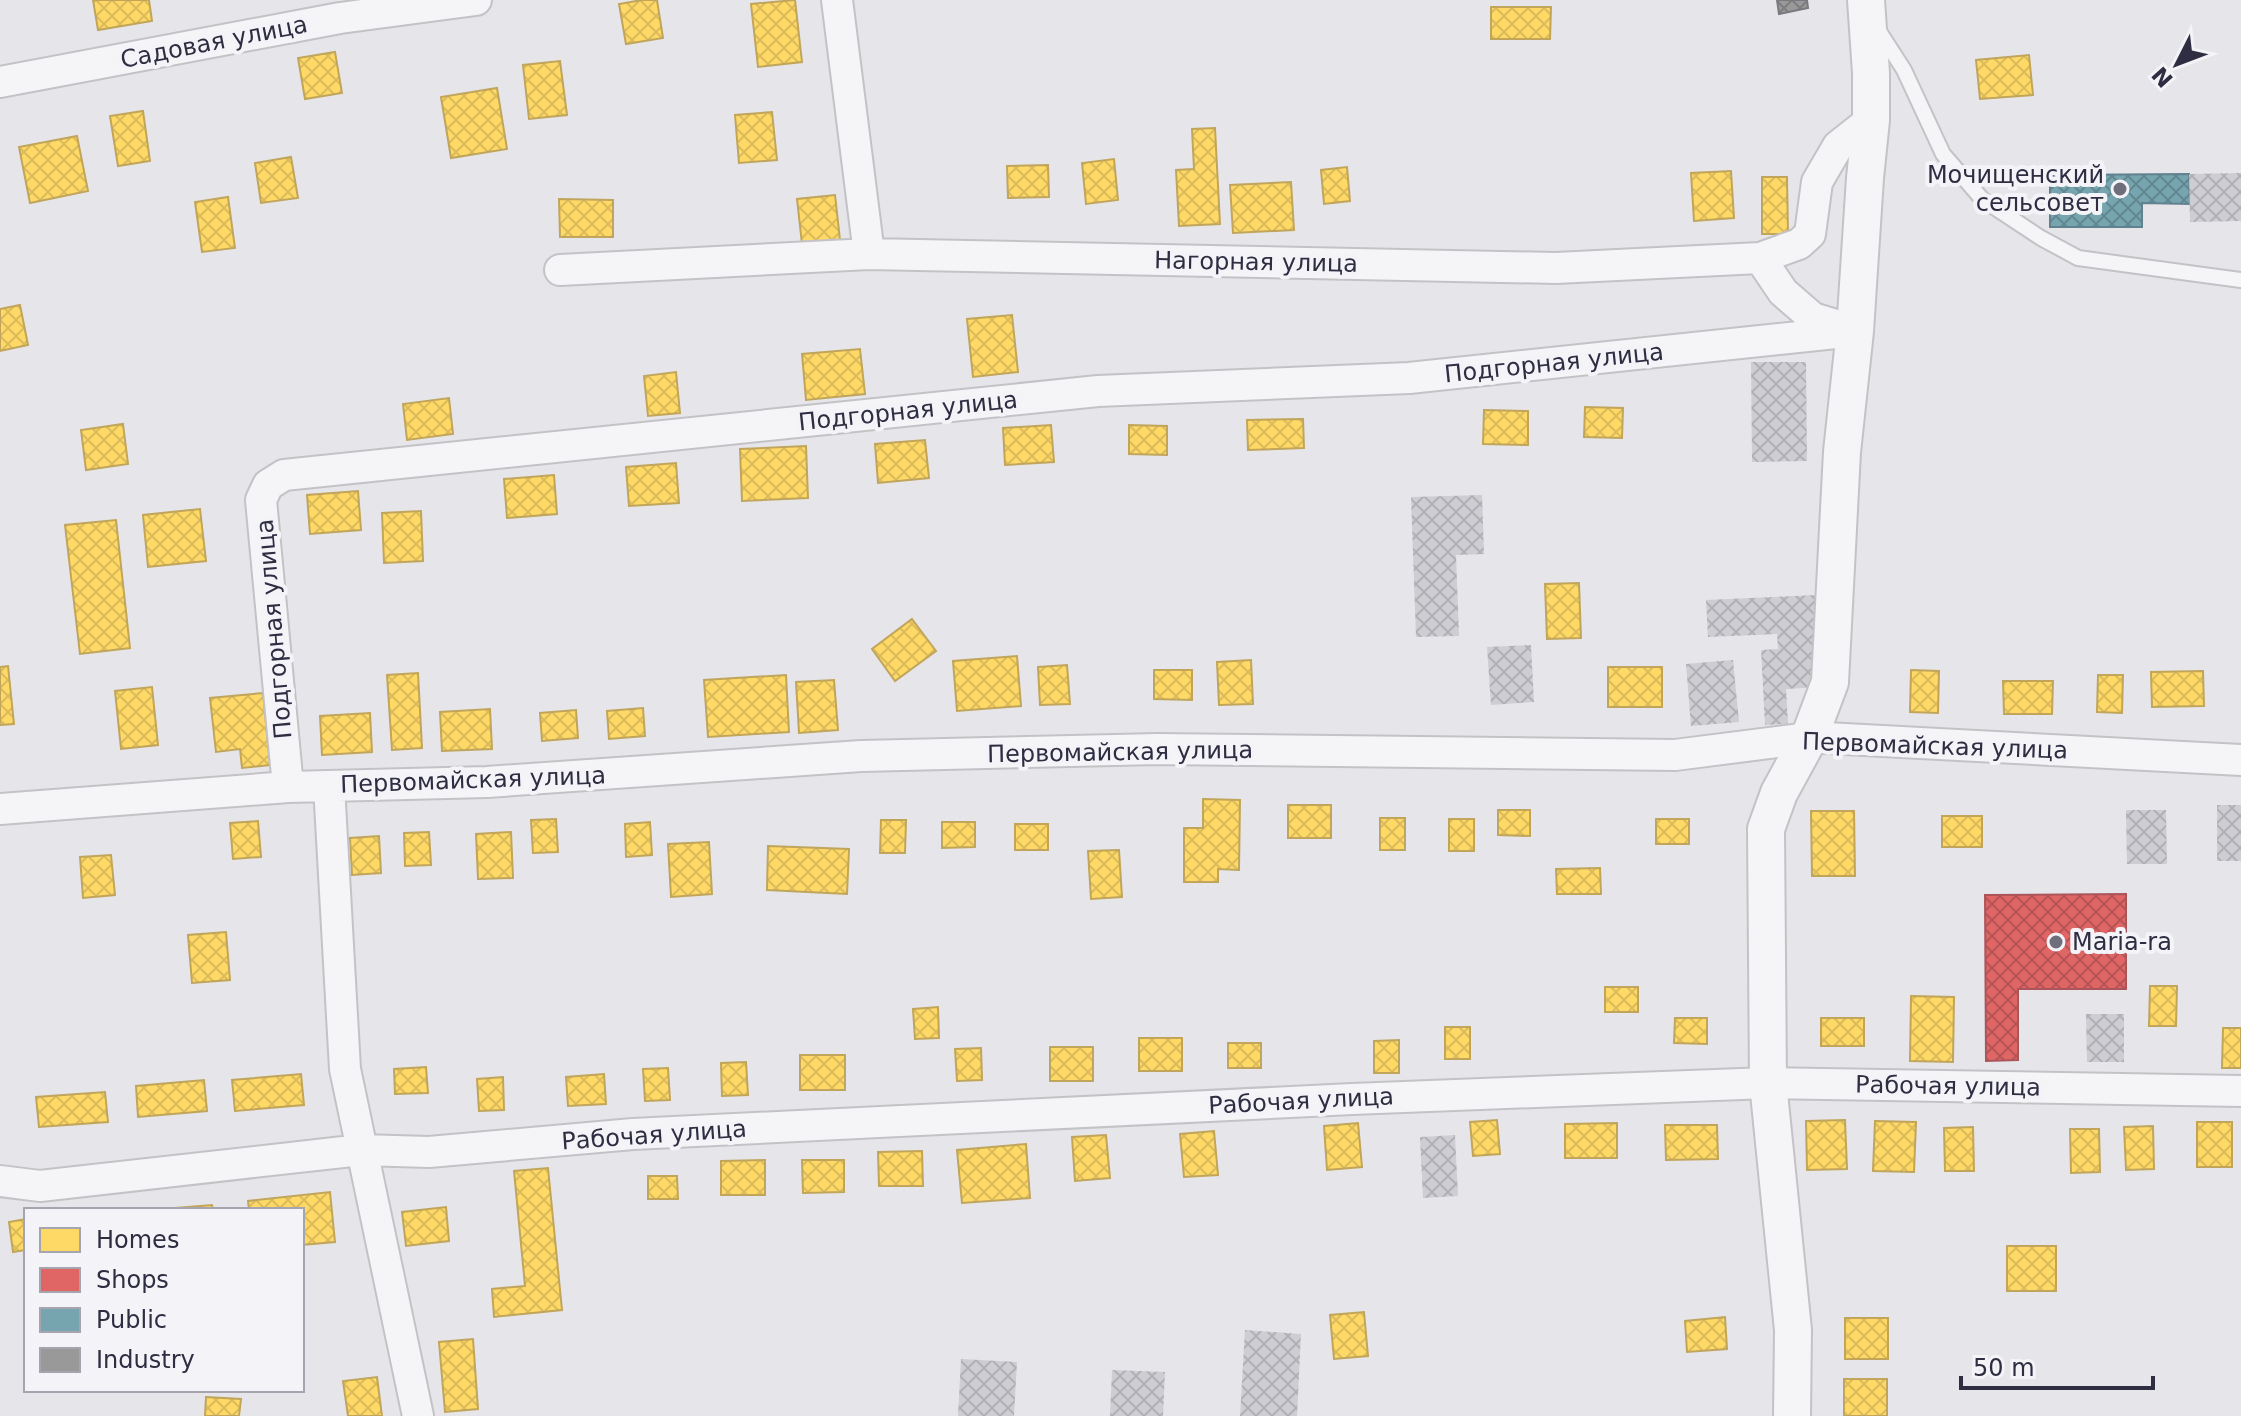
<svg xmlns="http://www.w3.org/2000/svg" width="2241" height="1416" font-family="'DejaVu Sans',sans-serif">
<defs>
<pattern id="homes-cross-hatch" width="8" height="8" patternUnits="userSpaceOnUse" patternTransform="scale(2)"><rect width="8" height="8" fill="#ffd966"/><path d="M0 0l8 8M0 8l8-8" fill="none" stroke="#dbbb5a"/></pattern>
<pattern id="shops-cross-hatch" width="8" height="8" patternUnits="userSpaceOnUse" patternTransform="scale(2)"><rect width="8" height="8" fill="#e06666"/><path d="M0 0l8 8M0 8l8-8" fill="none" stroke="#b65456"/></pattern>
<pattern id="public-cross-hatch" width="8" height="8" patternUnits="userSpaceOnUse" patternTransform="scale(2)"><rect width="8" height="8" fill="#76a5af"/><path d="M0 0l8 8M0 8l8-8" fill="none" stroke="#618790"/></pattern>
<pattern id="industry-cross-hatch" width="8" height="8" patternUnits="userSpaceOnUse" patternTransform="scale(2)"><rect width="8" height="8" fill="#999"/><path d="M0 0l8 8M0 8l8-8" fill="none" stroke="#7d7d7e"/></pattern>
<pattern id="building-cross-hatch" width="8" height="8" patternUnits="userSpaceOnUse" patternTransform="scale(2)"><rect width="8" height="8" fill="#cdcdd2"/><path d="M0 0l8 8M0 8l8-8" fill="none" stroke="#b0b0b6"/></pattern>
</defs>
<rect width="100%" height="100%" fill="#e6e6ea"/>
<path fill="url(#homes-cross-hatch)" stroke="#c0a55b" stroke-width="2" d="M93,0H149L152,21L98,30Z
M642,0H657L663,38L626,44L619,4Z
M795,0L802,62L758,67L751,4Z
M1491,7H1551L1550,39H1491Z
M335,52L342,93L305,99L298,58Z
M2029,55L2033,95L1980,99L1976,60Z
M560,61L567,115L529,119L523,65Z
M497,88L507,149L451,158L441,97Z
M143,111L150,161L118,166L110,116Z
M772,112L777,160L739,163L735,115Z
M1215,128L1220,224L1179,226L1176,170L1194,169L1192,129Z
M77,136L88,191L30,203L19,147Z
M291,157L298,198L261,203L255,163Z
M1114,159L1118,200L1086,204L1082,163Z
M1048,165L1049,197L1008,198L1007,166Z
M1347,167L1350,201L1324,204L1321,170Z
M1731,171L1734,218L1694,221L1691,173Z
M1762,177H1787L1788,234H1762Z
M1291,182L1294,230L1233,233L1230,185Z
M835,195L841,249L803,253L797,199Z
M228,197L235,248L202,252L195,202Z
M559,199L613,200V237H560Z
M20,305L28,345L0,351V309Z
M1012,315L1018,372L973,377L967,319Z
M860,349L865,394L806,400L802,354Z
M676,372L680,413L648,416L644,376Z
M449,398L453,434L407,440L403,404Z
M1585,407L1623,408L1622,438L1584,437Z
M1484,410L1528,411V445L1483,444Z
M1303,419L1304,448L1248,450L1247,420Z
M123,424L128,464L86,470L81,430Z
M1051,425L1054,462L1005,465L1003,428Z
M1129,425L1167,426V455L1129,454Z
M925,440L929,478L878,483L875,444Z
M806,446L808,498L742,501L740,449Z
M676,463L679,503L629,506L626,467Z
M554,475L557,514L507,518L504,479Z
M358,491L361,530L310,534L307,495Z
M200,509L206,561L148,567L143,515Z
M421,511L423,561L384,563L382,513Z
M116,520L130,648L80,654L65,525Z
M1579,583L1581,638L1547,639L1545,584Z
M912,619L936,651L895,681L872,649Z
M1017,656L1021,706L957,711L953,661Z
M1251,660L1253,704L1219,705L1217,662Z
M1067,665L1070,704L1040,705L1038,667Z
M8,666L14,724L0,725V667Z
M1608,667H1662V707H1608Z
M1154,670H1192V700L1154,699Z
M1911,670L1939,671L1938,713L1910,712Z
M2203,671L2204,706L2152,707L2151,672Z
M418,673L422,748L392,750L387,675Z
M786,675L789,732L708,737L704,680Z
M2098,675H2123L2122,713L2097,712Z
M834,680L838,730L799,733L796,682Z
M2003,681H2053L2052,714H2004Z
M152,687L158,745L121,749L115,691Z
M263,693L270,765L242,768L240,749L216,752L210,698Z
M643,708L645,736L609,739L607,711Z
M490,709L492,749L442,751L440,712Z
M576,710L578,738L542,741L540,713Z
M370,713L372,752L322,755L320,716Z
M1203,799L1240,800L1239,870L1218,869V882H1184V828H1203Z
M1288,805H1331V838H1288Z
M1498,810H1530V836L1498,835Z
M1811,811H1854L1855,876H1812Z
M1942,816H1982V847H1942Z
M1380,818H1405V850H1380Z
M556,819L558,852L533,853L531,820Z
M1449,819H1474V851H1449Z
M1656,819H1689V844H1656Z
M881,820H906L905,853H880Z
M258,821L261,857L233,859L230,823Z
M650,822L652,855L626,857L625,824Z
M942,822H975V847L942,848Z
M1015,824H1048V850H1015Z
M429,832L431,865L405,866L404,833Z
M511,832L513,878L478,879L476,834Z
M379,836L381,873L352,875L350,838Z
M709,842L712,894L671,897L668,844Z
M768,846L849,849L847,894L767,890Z
M1119,850L1122,897L1091,899L1088,851Z
M111,855L115,895L83,898L80,857Z
M1600,868L1601,894H1557L1556,869Z
M226,932L230,980L192,983L188,935Z
M2150,986H2177L2176,1026H2149Z
M1605,987H1638V1012H1605Z
M1911,996L1954,997L1953,1062L1910,1061Z
M938,1007L939,1038L915,1039L913,1009Z
M1675,1018H1707V1044L1674,1043Z
M1821,1018H1864V1046H1821Z
M1445,1027H1470V1059H1445Z
M2223,1028H2241V1068H2222Z
M1139,1038H1182V1071H1139Z
M1399,1040V1073H1374V1041Z
M1228,1043H1261V1068H1228Z
M1050,1047H1093V1081H1050Z
M981,1048L982,1080L957,1081L955,1049Z
M800,1055H845V1090H800Z
M746,1062L748,1095L722,1096L721,1063Z
M426,1067L428,1093L395,1094L394,1069Z
M668,1068L670,1100L645,1101L643,1069Z
M301,1074L304,1105L235,1111L232,1080Z
M604,1074L606,1104L568,1106L566,1077Z
M503,1077L504,1110L479,1111L477,1079Z
M204,1080L207,1111L138,1117L136,1086Z
M105,1092L108,1122L39,1127L36,1097Z
M1497,1120L1500,1154L1473,1156L1470,1122Z
M1845,1120L1847,1169L1807,1170L1806,1121Z
M1875,1121L1916,1122L1914,1172L1873,1171Z
M2197,1122H2232V1167H2197Z
M1358,1123L1362,1167L1327,1170L1324,1126Z
M1617,1123V1158H1565V1124Z
M1665,1125H1717L1718,1159L1666,1160Z
M2153,1126L2154,1169L2126,1170L2124,1127Z
M1973,1127L1974,1171H1945L1944,1128Z
M2070,1129H2099L2100,1172L2071,1173Z
M1214,1131L1218,1175L1184,1177L1180,1134Z
M1106,1135L1110,1178L1075,1181L1072,1137Z
M1026,1144L1030,1198L962,1203L957,1150Z
M922,1151L923,1186H879L878,1152Z
M765,1160V1195H721V1161Z
M802,1160H844V1192L803,1193Z
M548,1168L562,1310L494,1317L492,1289L525,1286L514,1171Z
M648,1176H677L678,1199H648Z
M330,1192L335,1242L302,1245V1210H249L248,1201Z
M212,1205L213,1210H150Z
M446,1207L449,1241L406,1246L402,1212Z
M26,1219V1250L13,1252L9,1222Z
M2007,1246H2056V1291H2007Z
M1364,1312L1368,1356L1334,1359L1330,1315Z
M1725,1317L1727,1349L1687,1352L1685,1321Z
M1845,1318H1888V1359H1845Z
M473,1339L478,1409L445,1412L439,1342Z
M377,1377L382,1416H348L343,1381Z
M1844,1379H1887V1416H1844Z
M206,1397L241,1399L239,1416H205Z"/>
<path fill="url(#shops-cross-hatch)" stroke="#ab555b" stroke-width="2" d="M2126,894V989H2018V1060L1986,1061L1985,895Z"/>
<path fill="url(#public-cross-hatch)" stroke="#60818e" stroke-width="2" d="M2189,174L2190,204L2142,203V227H2050V175Z"/>
<path fill="url(#industry-cross-hatch)" stroke="#79797f" stroke-width="2" d="M1777,0H1807L1808,8L1779,14Z"/>
<path fill="url(#building-cross-hatch)" d="M2241,173V221L2190,222L2189,174Z
M1751,362H1806L1807,461L1752,462Z
M1482,495L1484,554L1456,555L1459,636L1416,637L1411,497Z
M1816,595L1821,687L1786,689L1788,724L1765,725L1761,650L1778,649L1777,634L1708,637L1706,600Z
M1531,645L1534,702L1491,705L1487,647Z
M1733,660L1739,722L1691,726L1686,664Z
M2217,805H2241V861H2217Z
M2126,810H2166L2167,864H2127Z
M2086,1014H2124V1062H2087Z
M1455,1135L1458,1196L1423,1198L1420,1137Z
M1245,1330L1301,1334L1297,1416H1240Z
M961,1359L1017,1362L1014,1416H958Z
M1112,1370L1165,1372L1163,1416H1110Z"/>
<g fill="none" stroke-linecap="round" stroke-linejoin="round">
<g stroke="#c3c3c7" stroke-width="18">
<path id="service" d="M1877,28L1904,70L1943,154L1982,199L2041,238L2078,258L2241,280"/>
</g>
<g stroke="#c3c3c7" stroke-width="34">
<path id="minor" d="M837,0L869,254
M0,82L340,18L476,0
M1760,258L1783,292L1813,318L1849,329
M560,270L869,254L1556,268L1760,258L1799,244L1810,234L1817,182L1838,146L1871,120
M329,786L345,1069L418,1416
M288,787L261,500L268,485L284,475L1098,391L1409,378L1855,331
M0,809L288,787L487,782L861,756L1158,749L1675,755L1809,738H1826L2241,760
M0,1181L40,1186L361,1150L429,1152L633,1134L1352,1099L1768,1083L2241,1091"/>
</g>
<g stroke="#c3c3c7" stroke-width="40">
<path id="tertiary" d="M1792,1416L1793,1330L1768,1083L1766,829L1779,793L1809,738L1830,682L1842,452L1855,331L1865,178L1871,120V73L1866,0"/>
</g>
<use href="#service" stroke="#f5f5f7" stroke-width="14"/>
<use href="#minor" stroke="#f5f5f7" stroke-width="30"/>
<use href="#tertiary" stroke="#f5f5f7" stroke-width="36"/>
</g>
<g fill="#6e6e7d" stroke="#f4f4f8" stroke-width="3">
<circle cx="2120" cy="189" r="8"/>
<circle cx="2056" cy="942" r="8"/>
</g>
<g text-anchor="middle" dominant-baseline="central" stroke-width="8" stroke-linejoin="round" paint-order="stroke">
<g font-size="24" fill="#2e2d42" stroke="#f4f4f8">
<text transform="translate(214 42) rotate(-11)">Садовая улица</text>
<text transform="translate(1256 262) rotate(1)">Нагорная улица</text>
<text transform="translate(1554 363) rotate(-6)">Подгорная улица</text>
<text transform="translate(908 411) rotate(-6)">Подгорная улица</text>
<text transform="translate(274 629) rotate(-95)">Подгорная улица</text>
<text transform="translate(1935 746) rotate(2)">Первомайская улица</text>
<text transform="translate(1120 752) rotate(-1)">Первомайская улица</text>
<text transform="translate(473 780) rotate(-2)">Первомайская улица</text>
<text transform="translate(1948 1086) rotate(1)">Рабочая улица</text>
<text transform="translate(1301 1101) rotate(-3)">Рабочая улица</text>
<text transform="translate(654 1135) rotate(-4)">Рабочая улица</text>
</g>
<g font-size="24" fill="#2e2d42" stroke="#f4f4f8" text-anchor="end">
<text x="2104" y="175">Мочищенский<tspan x="2104" dy="28">сельсовет</tspan></text>
<text x="2072" y="942" text-anchor="start">Maria-ra</text>
</g>
</g>
<rect x="24" y="1208" width="280" height="184" fill="#f4f4f8" stroke="#a5a4af" stroke-width="2"/>
<rect x="40" y="1228" width="40" height="24" fill="#ffd966" stroke="#a5a4af" stroke-width="2"/>
<text x="96" y="1248" font-size="24" fill="#2e2d42">Homes</text>
<rect x="40" y="1268" width="40" height="24" fill="#e06666" stroke="#a5a4af" stroke-width="2"/>
<text x="96" y="1288" font-size="24" fill="#2e2d42">Shops</text>
<rect x="40" y="1308" width="40" height="24" fill="#76a5af" stroke="#a5a4af" stroke-width="2"/>
<text x="96" y="1328" font-size="24" fill="#2e2d42">Public</text>
<rect x="40" y="1348" width="40" height="24" fill="#999999" stroke="#a5a4af" stroke-width="2"/>
<text x="96" y="1368" font-size="24" fill="#2e2d42">Industry</text>
<g transform="translate(2177 64) rotate(228)" stroke="#f4f4f8" stroke-width="6" paint-order="stroke">
<path d="M0-6L14 30L0 20L-14 30Z" fill="#2e2d42"/>
<text y="-12" font-size="22" font-weight="bold" text-anchor="middle" fill="#2e2d42">N</text>
</g>
<path d="M1961 1376v12h192v-12" fill="none" stroke="#2e2d42" stroke-width="4"/>
<text x="1973" y="1376" font-size="24" fill="#2e2d42" stroke="#f4f4f8" stroke-width="6" paint-order="stroke">50 m</text>
</svg>
